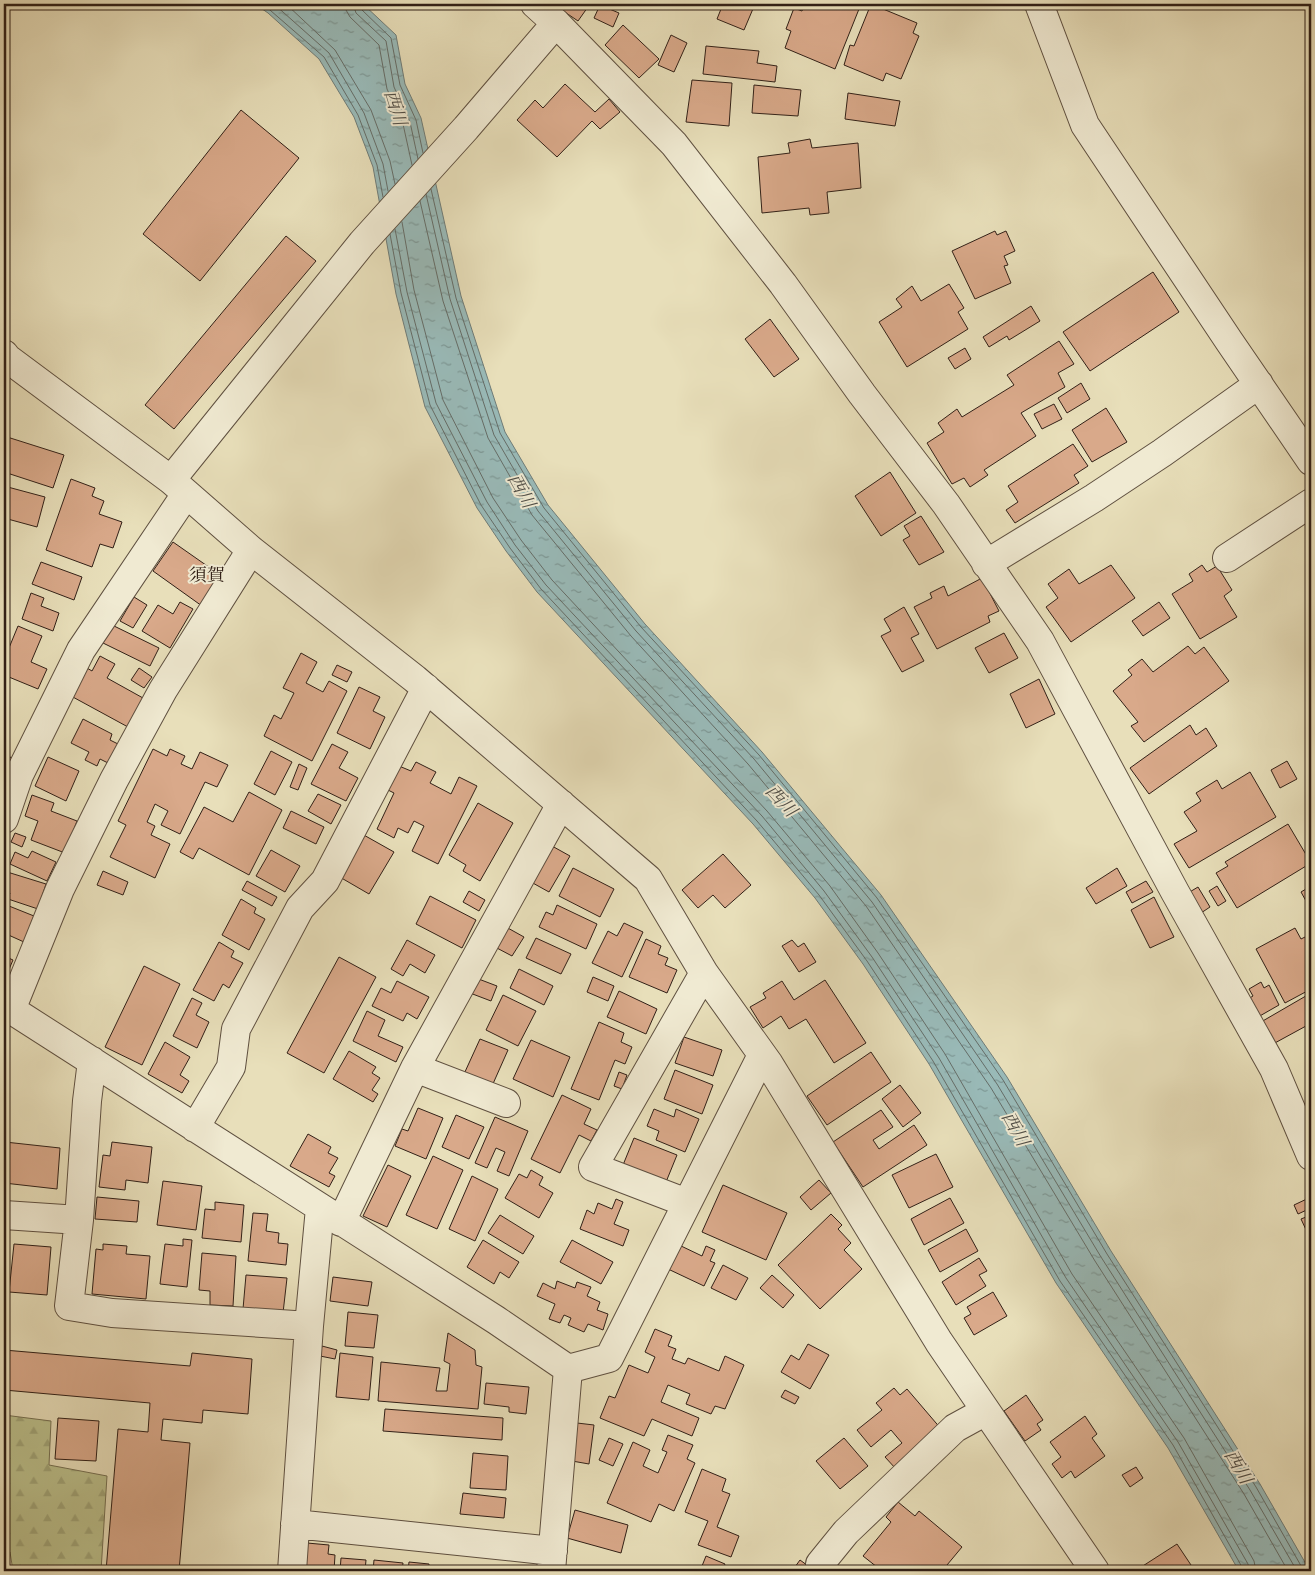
<svg xmlns="http://www.w3.org/2000/svg" width="1315" height="1575" font-family="'IM FELL Double Pica','Noto Serif JP',serif">
<defs>
<pattern id="forest-firs" width="22" height="20" patternUnits="userSpaceOnUse" patternTransform="scale(1.25)"><rect width="22" height="20" fill="#bbc08c"/><path d="M5 1l3.5 6h-7zM16 11l3.5 6h-7z" fill="#a1a578"/></pattern>
<pattern id="water-ripples" width="26" height="14" patternUnits="userSpaceOnUse" patternTransform="scale(1.25)"><rect width="26" height="14" fill="#99bab8"/><path d="M2 4q2-2 4 0t4 0M15 11q2-2 4 0t4 0" fill="none" stroke="#7d9795"/></pattern>
</defs>
<rect width="100%" height="100%" fill="#e8dfba"/>
<filter id="stains"><feTurbulence type="fractalNoise" baseFrequency=".004" numOctaves="4"/><feColorMatrix values="0 0 0 0 .2 0 0 0 0 .09 0 0 0 0 .02 0 0 0 .5 -.17"/></filter>
<radialGradient id="worn" r=".72"><stop offset=".6" stop-color="#630" stop-opacity="0"/><stop offset="1" stop-color="#630" stop-opacity=".3"/></radialGradient>
<path fill="url(#forest-firs)" stroke="#767052" d="M4,1415L51,1421L49,1465L107,1476L101,1571H13L10,1552L4,1547Z"/>
<path fill="url(#water-ripples)" stroke="#6f7c78" d="M255,4H363L396,35L405,84L421,118L461,296L505,432L548,505L645,624L762,752L881,895L1007,1077L1111,1251L1260,1484L1310,1571H1239L1168,1448L1056,1283L929,1064L863,964L815,898L753,824L537,592L506,551L477,508L425,407L396,294L373,167L354,117L319,59L268,13Z"/>
<g fill="none" stroke-linecap="round" stroke-linejoin="round">
<path stroke="#656d68" stroke-width="1" d="M263,4L324,57L358,115L377,165L383,197
M274,4L329,53L364,113L383,164L388,191
M286,4L335,50L371,110L390,161L395,184
M346,4V10L350,17L379,45L387,89L403,124L412,165
M353,4L356,13L386,41L394,87L410,122L418,159
M360,4L361,9L391,38L400,85L416,120L423,153
M431,189L456,298L500,433L544,508L641,627L759,755L877,898L1003,1080L1107,1254L1256,1487L1304,1571
M426,194L450,299L494,435L538,511L636,631L754,759L872,902L997,1084L1101,1257L1250,1490L1297,1571
M420,201L443,301L488,438L532,515L631,636L748,764L866,906L991,1088L1095,1261L1244,1494L1288,1571
M402,222L414,290L443,400L493,498L521,540L552,580L767,811L830,886L878,953L945,1054L1072,1274L1184,1438L1254,1561L1256,1571
M395,229L407,292L436,403L487,502L515,545L546,585L762,816L824,891L872,957L939,1058L1066,1278L1178,1442L1248,1564L1249,1571
M390,234L401,293L430,405L481,505L510,548L541,589L757,821L819,895L867,961L933,1061L1060,1281L1173,1445L1242,1567L1243,1571"/>
</g>
<path fill="#d9a98a" stroke="#312017" d="M553,4H590L578,21Z
M723,4H755L744,30L717,19Z
M805,4H861L835,69L785,48L791,31L786,29L794,8L802,11Z
M871,4L917,23L913,33L919,36L901,79L886,73L883,81L844,65L850,45L854,46Z
M600,5L619,13L613,27L594,18Z
M623,25L659,59L639,78L605,45Z
M671,35L687,43L674,72L658,65Z
M706,46L759,51L757,63L777,66L775,82L703,74Z
M692,80L732,83L729,126L686,122Z
M565,84L595,112L609,99L620,112L600,129L592,121L557,157L517,120L535,100L543,108Z
M754,85L801,90L798,116L752,113Z
M848,93L900,101L895,126L845,119Z
M241,110L299,158L200,281L143,234Z
M810,139L812,148L858,143L861,188L827,192L829,213L810,215L809,208L762,213L758,157L790,153L788,143Z
M995,231L997,235L1006,231L1015,251L1004,256L1008,265L1004,266L1011,283L975,299L952,251Z
M286,236L316,261L174,429L145,405Z
M1153,272L1179,312L1090,371L1063,332Z
M949,284L964,308L958,312L968,329L907,367L879,322L902,307L896,299L912,286L921,301Z
M1031,306L1040,321L1009,340L1007,336L989,347L983,337Z
M770,319L799,359L774,377L745,339Z
M1059,341L1074,364L1058,373L1065,387L1021,413L1036,436L984,470L988,475L970,487L964,478L952,484L927,443L944,432L938,423L957,409L962,417L1014,385L1007,375Z
M965,348L971,359L955,369L948,358Z
M1081,383L1090,399L1067,413L1058,398Z
M1054,404L1062,419L1042,429L1034,414Z
M1106,408L1127,442L1092,462L1072,430Z
M4,436L64,455L53,488L4,472Z
M1073,444L1088,466L1074,475L1079,483L1015,523L1006,510L1018,502L1008,486Z
M890,472L916,513L881,536L855,496Z
M71,479L95,488L92,496L104,501L99,514L122,522L113,548L100,544L92,567L46,550Z
M4,486L45,497L37,527L4,518Z
M921,516L944,552L919,565L903,540L910,536L904,526Z
M173,542L223,577L202,606L153,571Z
M41,562L82,577L74,600L32,584Z
M1111,565L1135,598L1071,642L1046,607L1058,598L1048,584L1069,569L1079,584Z
M1202,565L1207,572L1217,566L1232,590L1224,596L1237,617L1200,639L1172,594L1193,581L1189,574Z
M982,578L999,611L988,616L990,622L937,649L914,607L932,598L930,593L944,586L948,596Z
M31,593L44,598L41,606L59,613L53,631L22,619Z
M134,597L147,605L133,628L120,621Z
M4,600L9,601L4,626Z
M180,602L193,609L170,648L142,631L158,605L173,614Z
M1159,602L1170,618L1143,636L1132,621Z
M904,607L919,634L911,638L924,661L902,672L881,636L891,631L884,619Z
M112,625L159,648L150,666L103,643Z
M18,626L42,636L31,662L47,669L38,689L4,675V660Z
M1004,633L1018,658L989,673L975,648Z
M1188,646L1195,654L1204,647L1229,681L1144,742L1131,726L1138,722L1113,691L1132,675L1128,670L1142,659L1153,672Z
M301,653L317,662L306,683L323,692L329,681L347,691L312,761L264,736L274,715L281,719L294,693L283,688Z
M100,656L115,664L107,678L143,698L128,727L71,696L87,668L92,671Z
M337,665L352,672L347,682L332,675Z
M139,668L152,677L144,688L131,680Z
M1039,679L1055,714L1026,728L1010,694Z
M359,687L380,697L373,711L385,717L370,749L337,733Z
M83,719L112,734L110,740L118,744L108,763L100,759L97,766L85,760L89,752L71,743Z
M1190,725L1196,735L1206,728L1217,746L1149,794L1130,768Z
M332,744L348,752L339,768L358,778L346,801L311,784Z
M153,749L167,756L170,749L185,756L181,764L192,769L200,752L228,765L217,787L205,782L180,834L161,825L168,811L155,804L147,822L155,826L151,835L170,844L155,878L110,857L126,825L118,821Z
M271,751L292,762L275,795L254,784Z
M4,754L14,759L4,785Z
M48,757L79,771L66,801L35,786Z
M1287,761L1297,779L1280,788L1271,770Z
M416,762L436,772L430,783L451,794L459,777L477,786L438,864L412,851L424,826L414,821L408,833L398,828L394,838L377,829L394,793L388,790L399,766L411,771Z
M299,764L307,768L298,790L290,787Z
M1250,772L1276,817L1189,868L1174,844L1197,831L1184,812L1201,801L1196,793L1217,780L1222,789Z
M249,792L282,810L249,875L199,848L193,859L180,852L204,807L233,822Z
M318,794L341,805L331,824L308,811Z
M32,795L54,803L51,811L77,821L65,853L31,840L38,821L25,816Z
M478,803L513,823L480,881L463,871L466,865L449,855Z
M291,811L324,827L316,844L283,828Z
M1288,824L1311,863L1237,908L1216,873L1228,866L1225,862Z
M15,833L26,837L22,847L11,842Z
M362,834L394,852L369,894L338,876Z
M552,846L570,856L549,892L531,882Z
M271,850L300,866L285,892L256,876Z
M32,851L56,862L47,881L10,864L15,852L28,858Z
M723,854L751,885L725,908L713,895L698,908L682,890Z
M573,868L614,889L600,917L559,896Z
M1117,868L1127,886L1096,904L1086,888Z
M4,871L46,884L38,909L8,899L10,893L4,891Z
M103,871L128,882L123,895L97,885Z
M247,881L277,897L272,906L242,890Z
M1146,881L1153,892L1132,903L1126,892Z
M1217,886L1226,901L1218,906L1209,891Z
M1311,886V910L1301,892Z
M1198,887L1210,907L1201,913L1188,893Z
M469,891L485,900L479,911L463,902Z
M430,896L476,920L462,948L416,924Z
M1154,897L1174,937L1150,948L1131,910Z
M241,899L256,908L254,913L265,919L249,950L222,935Z
M4,904L34,916L24,942L4,933Z
M557,905L597,924L586,949L539,927L546,912L553,915Z
M624,923L643,932L622,977L592,963L608,931L617,936Z
M506,927L524,937L512,956L495,947Z
M1295,928L1301,939L1311,934V989L1285,1003L1256,949Z
M536,938L571,954L561,974L526,958Z
M646,939L661,946L658,954L668,958L665,965L677,970L667,993L629,977Z
M407,940L435,955L425,973L410,964L403,976L391,969Z
M792,940L798,947L804,943L816,962L799,972L782,946Z
M219,942L234,951L231,957L243,963L229,988L223,984L214,1001L193,990Z
M4,956L13,960L4,981Z
M339,957L376,977L324,1073L287,1053Z
M144,966L180,984L142,1065L105,1047Z
M519,969L553,986L544,1005L510,988Z
M593,977L614,986L608,1001L587,992Z
M476,978L497,986L491,1001L470,993Z
M825,980L866,1043L834,1063L806,1019L789,1029L781,1016L763,1028L750,1007L766,998L763,993L782,981L794,1000Z
M397,981L429,997L417,1019L407,1013L403,1021L372,1006L381,988L391,993Z
M1261,982L1264,988L1269,985L1279,1005L1258,1017L1248,999L1253,996L1249,989Z
M619,991L657,1009L646,1034L607,1017Z
M1311,993V1030L1309,1031L1306,1026L1273,1044L1261,1022Z
M503,995L536,1011L518,1046L486,1030Z
M192,998L202,1003L196,1015L209,1022L197,1048L173,1036Z
M367,1011L385,1020L378,1036L403,1047L396,1062L353,1041Z
M599,1022L624,1033L621,1042L632,1047L625,1064L615,1060L599,1100L571,1089Z
M684,1037L722,1050L713,1076L675,1063Z
M480,1039L508,1050L492,1086L464,1074Z
M531,1040L570,1057L553,1097L513,1079Z
M165,1042L190,1057L180,1075L189,1081L182,1093L148,1074Z
M349,1051L376,1067L372,1073L380,1078L372,1090L378,1094L373,1102L333,1079Z
M871,1052L891,1082L827,1125L807,1096Z
M675,1070L713,1085L702,1114L664,1099Z
M619,1072L627,1075L622,1089L614,1086Z
M900,1085L921,1113L903,1127L882,1099Z
M562,1095L591,1109L584,1124L597,1130L591,1141L579,1135L560,1173L531,1159Z
M418,1108L443,1118L426,1159L395,1146L402,1129L408,1131Z
M654,1109L674,1117L676,1109L699,1119L685,1152L656,1140L659,1131L647,1126Z
M881,1110L893,1127L873,1140L879,1149L914,1125L927,1145L863,1187L833,1142Z
M456,1115L484,1127L469,1159L442,1147Z
M495,1117L528,1131L509,1176L497,1171L505,1152L496,1148L487,1168L475,1163Z
M308,1134L331,1147L328,1153L338,1158L329,1173L335,1176L329,1187L290,1166Z
M634,1138L677,1155L666,1182L623,1165Z
M5,1142L60,1148L57,1189L4,1183Z
M112,1142L152,1147L148,1183L126,1180L125,1190L99,1187L103,1155L110,1156Z
M936,1154L953,1187L909,1208L892,1175Z
M433,1156L463,1170L437,1229L406,1215Z
M388,1165L411,1176L387,1227L363,1216Z
M531,1170L543,1177L539,1185L553,1193L539,1218L505,1198L519,1174L527,1178Z
M472,1176L498,1189L475,1241L449,1229Z
M819,1180L831,1193L811,1210L800,1197Z
M163,1181L202,1186L196,1230L157,1225Z
M723,1185L787,1213L766,1260L702,1232Z
M97,1197L139,1201L137,1222L95,1219Z
M1311,1197V1208L1298,1214L1294,1205Z
M950,1198L964,1223L924,1245L911,1219Z
M616,1199L623,1202L614,1224L629,1230L623,1246L580,1229L587,1210L594,1214L598,1203L612,1209Z
M215,1202L244,1205L241,1242L202,1238L205,1209L215,1210Z
M253,1213L268,1214L266,1231L279,1233L278,1243L288,1244L286,1265L248,1261Z
M831,1214L842,1225L838,1229L851,1243L844,1250L862,1269L820,1309L778,1265Z
M500,1215L534,1236L523,1254L488,1233Z
M1311,1215V1233L1308,1234L1301,1219Z
M966,1229L978,1251L940,1272L928,1250Z
M183,1239L192,1240L187,1287L160,1284L165,1244L183,1246Z
M483,1240L519,1262L509,1278L500,1272L494,1284L467,1267Z
M572,1240L613,1262L601,1284L560,1262Z
M14,1244L51,1247L47,1295L9,1292Z
M103,1244L127,1246L126,1254L150,1256L146,1299L92,1294L96,1249L103,1250Z
M679,1245L702,1256L706,1246L715,1250L710,1261L715,1263L704,1286L668,1269Z
M202,1253L236,1256L233,1306L210,1305V1291L199,1290Z
M979,1258L987,1271L979,1275L986,1286L956,1305L942,1282Z
M723,1265L748,1278L736,1300L711,1288Z
M246,1275L287,1278L283,1313L243,1309Z
M772,1275L794,1295L783,1308L760,1288Z
M333,1277L372,1282L368,1306L330,1301Z
M557,1281L575,1288L577,1282L591,1287L587,1296L600,1302L597,1310L608,1314L603,1330L588,1324L584,1332L568,1325L571,1318L564,1315L560,1323L549,1319L555,1304L537,1296L543,1283L555,1289Z
M993,1292L1007,1316L974,1335L964,1318L971,1314L967,1307Z
M348,1312L378,1315L374,1348L345,1346Z
M655,1329L672,1336L668,1346L676,1349L672,1359L685,1364L688,1358L719,1371L725,1356L744,1365L725,1409L715,1406L711,1414L686,1404L690,1394L668,1385L661,1402L699,1418L692,1436L652,1419L644,1436L600,1418L609,1396L615,1398L629,1365L648,1373L655,1357L645,1352Z
M448,1333L475,1350L476,1365L482,1367L478,1409L378,1401L381,1362L440,1368L436,1391H447L450,1364L444,1361Z
M808,1344L829,1355L810,1389L781,1372L791,1355L799,1360Z
M322,1346L337,1350L335,1359L320,1356Z
M4,1350L190,1366L192,1353L252,1359L248,1414L203,1410L202,1423L163,1419L161,1440L190,1443L179,1571H106L118,1429L148,1432L150,1403L4,1390Z
M340,1353L373,1357L369,1400L336,1397Z
M486,1383L529,1387L526,1414L509,1412V1407L484,1404Z
M894,1388L900,1395L907,1389L942,1430L896,1469L885,1457L902,1443L891,1430L871,1447L857,1430L882,1410L876,1403Z
M785,1390L799,1397L795,1404L781,1397Z
M1026,1395L1043,1420L1037,1424L1041,1430L1025,1441L1004,1411Z
M385,1409L503,1418L502,1440L383,1431Z
M1085,1416L1097,1434L1092,1438L1105,1456L1075,1478L1071,1471L1062,1478L1052,1464L1061,1457L1050,1442Z
M58,1418L99,1421L96,1461L55,1459Z
M577,1423L594,1425L589,1464L572,1461Z
M668,1435L693,1445L687,1459L695,1463L674,1511L659,1504L651,1522L607,1503L633,1442L650,1450L643,1466L658,1473L667,1452L662,1450Z
M609,1438L623,1444L613,1466L599,1460Z
M844,1438L868,1466L840,1489L816,1461Z
M473,1453L508,1456L506,1490L470,1488Z
M1136,1467L1143,1478L1130,1487L1122,1475Z
M702,1469L726,1479L722,1491L730,1494L717,1527L739,1536L731,1557L698,1545L708,1521L685,1512Z
M463,1493L506,1498L504,1518L460,1514Z
M898,1502L915,1516L919,1511L962,1547L942,1571H882L863,1556L891,1522L886,1517Z
M575,1510L628,1525L621,1553L567,1538Z
M307,1543L329,1545L328,1554L335,1555L334,1571H304Z
M1177,1544L1195,1571H1135Z
M706,1556L725,1564L722,1571H700Z
M341,1558L366,1560L365,1571H340Z
M374,1560L403,1563L402,1571H373Z
M800,1560L815,1571H792Z
M409,1562L429,1564V1571H408Z"/>
<g fill="none" stroke-linecap="round" stroke-linejoin="round">
<g stroke="#5f5040" stroke-width="30">
<path id="minor" d="M535,4L556,23L674,144L783,284L862,394L946,504L1040,641L1175,892L1274,1069L1311,1156
M1039,4L1085,125L1229,341L1311,461
M4,354L7,358L171,480L251,550L415,679L648,879L704,973L769,1064L939,1342L1095,1571
M171,480L362,243L466,128L556,23
M1227,558L1311,503
M986,564L1094,498L1162,453L1259,384
M4,819L19,775L81,650L186,494
M4,1005L496,1320L568,1369L551,1571
M11,1010L60,889L114,780L163,690L251,550
M92,1061L87,1101L79,1220L69,1306L112,1313L309,1326
M415,1068L506,1103
M195,1128L231,1067L236,1029L300,908L325,881L426,688
M687,1203L593,1167L704,973
M4,1215L79,1220
M341,1222L415,1068L561,804
M568,1369L609,1358L762,1055
M295,1524L553,1551
M820,1564L846,1532L955,1428L986,1411
M292,1571L309,1326L320,1208"/>
</g>
<use href="#minor" stroke="#f0ead2" stroke-width="28"/>
</g>
<g text-anchor="middle" dominant-baseline="central" stroke-width="4" stroke-linejoin="round" paint-order="stroke">
<g font-size="18" font-style="italic" fill="#504e47" stroke="#f0ead2">
<text transform="translate(395 108) rotate(73)">西川</text>
<text transform="translate(521 491) rotate(61)">西川</text>
<text transform="translate(781 801) rotate(47)">西川</text>
<text transform="translate(1015 1129) rotate(61)">西川</text>
<text transform="translate(1238 1467) rotate(60)">西川</text>
</g>
<g font-size="18" fill="#312017" stroke="#f0ead2">
<text x="207" y="575">須賀</text>
</g>
</g>
<rect width="1315" height="1575" fill="none" stroke="#e8dfba" stroke-width="20"/>
<rect x="5" y="5" width="1305" height="1565" fill="none" stroke="#312017" stroke-width="2.5"/>
<rect x="10" y="10" width="1295" height="1555" fill="none" stroke="#312017"/>
<rect width="100%" height="100%" filter="url(#stains)"/>
<rect width="100%" height="100%" fill="url(#worn)"/>
</svg>
